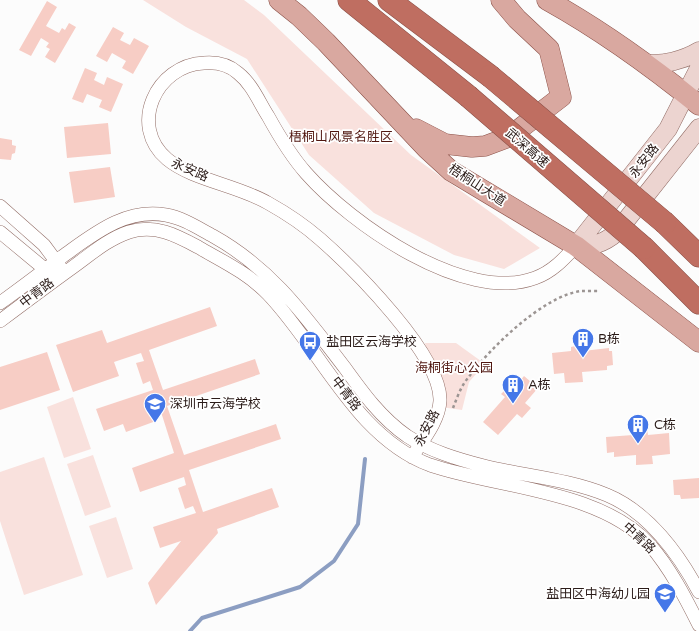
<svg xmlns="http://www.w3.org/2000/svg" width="699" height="631" font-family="'Varela Round','Noto Sans SC',sans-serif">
<rect width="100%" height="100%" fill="#fcfcfc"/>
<path fill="#f9e1dd" d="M143,0H244L264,15L411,155L540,248L504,269L454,255L374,213L309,155L247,59L186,27Z
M425,343H456L485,364L469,382L462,410L441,407Z
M73,397L91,449L64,458L47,407Z
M93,455L111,507L85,516L67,464Z
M44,457L83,575L24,595L0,521V472Z
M116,517L133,569L107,578L89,526Z"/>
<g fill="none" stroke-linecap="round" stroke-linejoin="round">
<path stroke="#8c9ec2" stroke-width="4" d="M190,631L202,618L300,587L334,561L358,524L365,459"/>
</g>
<path fill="#f7cdc5" d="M47,1L57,7L46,26L59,33L62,28L65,30L69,23L76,27L55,63L45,57L50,49L46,47L49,43L41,38L31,56L19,50Z
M113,27L124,33L120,40L130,45L134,38L149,46L133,74L122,68L126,61L112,53L107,62L96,56Z
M85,68L97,73L94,80L104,85L107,77L123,84L111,112L99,107L102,100L87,94L83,103L72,99Z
M108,123L111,154L67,158L64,127Z
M0,138L12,140V145L16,146L15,153L12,154L11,160L0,159Z
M110,167L115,197L74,203L69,172Z
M210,307L217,326L149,350L163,390L255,359L260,374L167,406L184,455L276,424L281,439L189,470L203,512L272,488L279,507L217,529L218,533L156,605L148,583L181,541L160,548L153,527L196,513L193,506L185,509L178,488L186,485L184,477L140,492L132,468L174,453L161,412L153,415L156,421L126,432L123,424L104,431L96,409L153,390L150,381L143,384L136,363L144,361L141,353L114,362L119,376L73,392L56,345L102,330L107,343Z
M575,346V348H583V351L609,348V351H612L613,365L607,366V370L582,372L583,382L565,383L564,373L554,374L552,353L571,351V347Z
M47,352L60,390L0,410V367Z
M524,376L538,388L525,403L531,408L522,418L517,414L498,435L483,422L505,397L501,394L507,388L511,392Z
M640,429H647L648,435L669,433L670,454L652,456L653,464L636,465V455L614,457V452L607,453L606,437L633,435L635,432H640Z
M699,478V498L681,499L680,495H674L673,480Z"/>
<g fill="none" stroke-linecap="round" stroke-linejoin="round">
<g stroke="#926d66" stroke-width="14">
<path id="minor" d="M0,206L44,245L61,268
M0,232L52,275
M0,303C21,288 42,272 63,256C94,234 125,208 166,215C183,218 198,228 213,236C272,269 305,316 345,368C363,393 381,418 407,436C430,451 457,459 484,466C524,476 568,479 607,495C648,512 679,554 699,592
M0,321C24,303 48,285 73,267C91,254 108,239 129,232C155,224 176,235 198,247C222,261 248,273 268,294C321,349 355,437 430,465C498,488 601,490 650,545C670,568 685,597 699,625
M412,457C422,441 439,421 440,401C442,356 353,268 320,239C304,225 286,213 268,203C237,185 192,180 167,159C128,126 156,65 204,63C216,62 229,65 238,73C252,84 259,102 268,116C279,136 291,156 306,173C351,224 465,304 535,278C552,272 564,259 576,246"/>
</g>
<g stroke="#926d66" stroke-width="19">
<path id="secondary" d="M645,63C662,66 684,60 699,51
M576,246L668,129L699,68
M576,246C593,246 603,244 616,233L699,128"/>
</g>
<g stroke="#8b5148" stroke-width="21">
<path id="primary" d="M279,0L299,16L326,42L427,149L451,171L576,246L699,342
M547,0C601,30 651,66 699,105
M416,129L445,144L472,147L485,146L509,137L561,97L549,49L517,19L501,0"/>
</g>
<g stroke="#8b5148" stroke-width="23">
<path id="motorway" d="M349,0L468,96
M389,0L490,76
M665,223L699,256
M644,248L699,303"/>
</g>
<path stroke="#9c9593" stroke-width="2.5" stroke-dasharray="3 3" stroke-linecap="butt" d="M453,408C457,398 461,386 468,378C490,348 543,296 581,291C587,291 594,291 600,291"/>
<use href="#minor" stroke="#fff" stroke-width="13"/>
<use href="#secondary" stroke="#ecd4d0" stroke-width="18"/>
<use href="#primary" stroke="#d9a8a0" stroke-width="20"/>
<use href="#motorway" stroke="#bf6e61" stroke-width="22"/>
<g stroke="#8b5148" stroke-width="23" stroke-linecap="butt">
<path id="motorway-bridge" d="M490,76L665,223
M468,96L644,248"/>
</g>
<use href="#motorway-bridge" stroke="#bf6e61" stroke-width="22"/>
</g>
<defs>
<g id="building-pin" transform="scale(1.15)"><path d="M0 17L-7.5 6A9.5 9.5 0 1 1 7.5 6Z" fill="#4577e8" stroke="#fff"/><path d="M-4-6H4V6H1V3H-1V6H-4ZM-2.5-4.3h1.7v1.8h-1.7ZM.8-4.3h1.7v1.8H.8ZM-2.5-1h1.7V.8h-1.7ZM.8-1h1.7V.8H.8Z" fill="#fff"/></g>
<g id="bus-pin" transform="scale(1.15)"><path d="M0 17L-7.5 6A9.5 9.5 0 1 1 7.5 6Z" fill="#4577e8" stroke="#fff"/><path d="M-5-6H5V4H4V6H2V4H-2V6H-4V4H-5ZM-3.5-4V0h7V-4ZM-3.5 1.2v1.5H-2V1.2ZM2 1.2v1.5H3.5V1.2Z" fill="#fff"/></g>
<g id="school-pin" transform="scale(1.15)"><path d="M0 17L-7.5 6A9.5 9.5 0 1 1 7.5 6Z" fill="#4577e8" stroke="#fff"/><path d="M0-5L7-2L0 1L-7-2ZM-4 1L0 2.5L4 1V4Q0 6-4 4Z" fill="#fff"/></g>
</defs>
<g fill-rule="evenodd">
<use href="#building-pin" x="583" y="339"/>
<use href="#bus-pin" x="310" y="342"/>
<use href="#building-pin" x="513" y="385"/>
<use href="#school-pin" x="155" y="404"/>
<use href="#building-pin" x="638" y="425"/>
<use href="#school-pin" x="665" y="594"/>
</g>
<g text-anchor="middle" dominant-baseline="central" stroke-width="3.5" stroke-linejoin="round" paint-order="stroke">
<g font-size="13" fill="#501710" stroke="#fff">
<text x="341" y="137">梧桐山风景名胜区</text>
<text x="454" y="368">海桐街心公园</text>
</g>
<g font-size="13" fill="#2b1c19" stroke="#fff">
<text transform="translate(527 148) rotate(41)">武深高速</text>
<text transform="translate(644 161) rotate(-52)">永安路</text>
<text transform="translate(190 170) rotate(24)">永安路</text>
<text transform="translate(477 185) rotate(33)">梧桐山大道</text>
<text transform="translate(37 293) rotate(-37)">中青路</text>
<text transform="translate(346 394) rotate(53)">中青路</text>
<text transform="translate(427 428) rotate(-63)">永安路</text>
<text transform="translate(639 538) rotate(43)">中青路</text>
</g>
<g font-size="13" fill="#2b1c19" stroke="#fff" text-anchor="start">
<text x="598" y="339">B栋</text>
<text x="326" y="342">盐田区云海学校</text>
<text x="528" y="385">A栋</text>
<text x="170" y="404">深圳市云海学校</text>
<text x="654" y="425">C栋</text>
<text x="650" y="594" text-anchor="end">盐田区中海幼儿园</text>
</g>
</g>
</svg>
